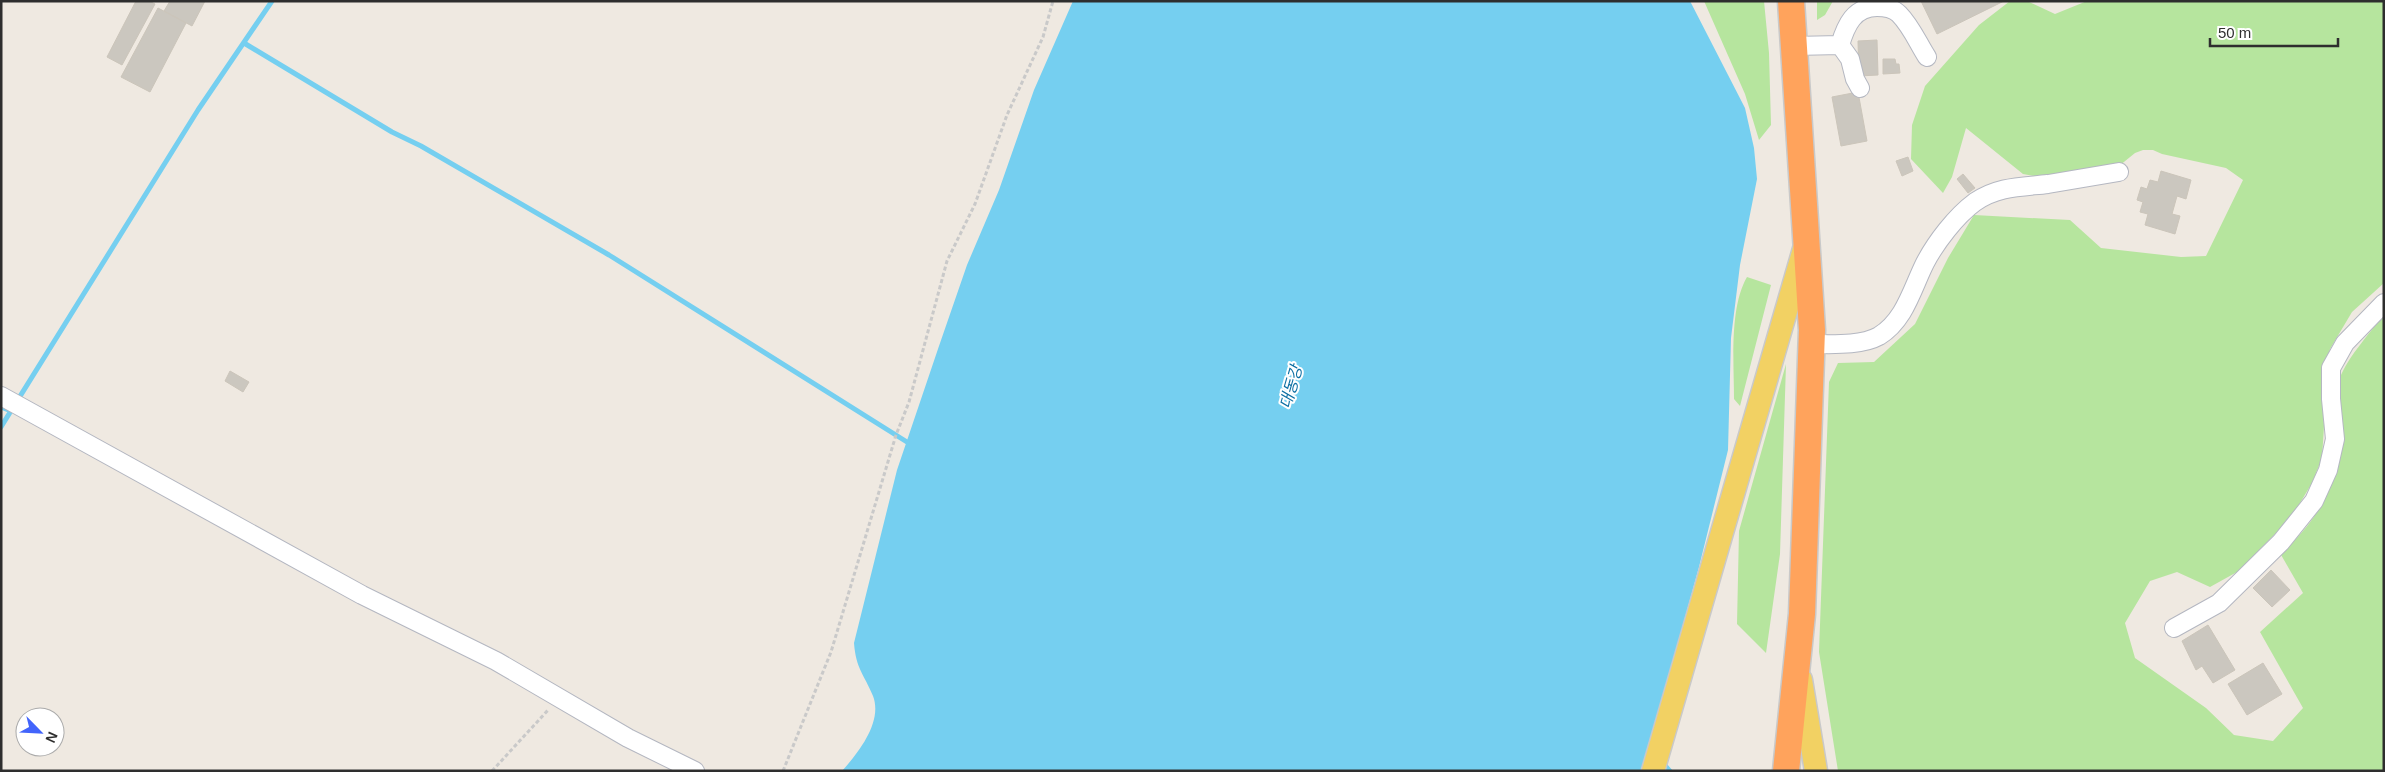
<svg xmlns="http://www.w3.org/2000/svg" width="2385" height="772" font-family="Arial,'Noto Sans KR',sans-serif">
<rect width="100%" height="100%" fill="#efe9e1"/>
<path fill="#b6e59e" d="M1704,1H1764L1769,53L1771,125L1759,140L1745,94Z
M1817,1H1833L1825,15L1817,20Z
M2010,1H2027L2055,14L2087,1H2384V283L2352,312L2330,349L2322,391L2324,426L2322,458L2312,483L2291,518L2237,572L2210,587L2177,572L2150,581L2125,623L2135,658L2206,708L2234,735L2273,741L2303,708L2260,632L2303,593L2280,553C2317,524 2339,481 2341,435C2342,418 2337,399 2339,382C2342,364 2372,330 2384,315V771H1838L1819,652L1829,382L1838,363L1874,362L1915,324L1948,258L1974,215L2070,220L2101,248L2181,257L2206,256L2243,180L2226,168L2162,154L2153,150H2143L2135,153L2119,166L2040,177L2023,174L1966,128L1952,177L1943,193L1911,159L1912,125L1925,86L1979,25Z
M1747,277L1771,285L1740,406L1734,399C1734,364 1729,308 1747,277Z
M1786,364L1780,554L1766,653L1737,624L1739,531Z"/>
<path fill="#75cff0" d="M1073,1H1690L1745,108L1754,148L1757,179L1740,265L1731,338L1728,450L1699,567L1650,744L1673,771H842C858,753 883,722 873,696C864,674 856,669 854,643L897,470L939,346L967,265L999,190L1034,90Z"/>
<g fill="none" stroke-linecap="round" stroke-linejoin="round">
<path stroke="#75cff0" stroke-width="5" d="M244,43L392,132L421,146L609,255L907,442
M1,407L11,411
M1,427L198,110L272,1"/>
</g>
<path fill="#cbc7bf" stroke="#cbc5ba" d="M136,1H149L155,4L122,65L107,57Z
M170,1H205L192,26L164,11Z
M1921,1H2004L1937,34Z
M158,8L186,23L150,92L121,77Z
M1877,40L1878,75L1859,76L1858,41Z
M1883,59H1895L1896,64H1899L1900,73L1883,74Z
M1858,92L1867,141L1841,146L1832,97Z
M1908,157L1913,171L1902,176L1896,161Z
M2161,171L2191,180L2186,199L2177,196L2172,214L2180,216L2175,234L2145,225L2148,214L2140,212L2143,202L2137,200L2141,187L2147,189L2150,180L2158,182Z
M1963,174L1975,188L1968,193L1957,179Z
M230,371L249,382L243,392L225,381Z
M2271,570L2290,590L2272,607L2253,588Z
M2208,625L2235,670L2213,683L2202,666L2196,670L2182,641Z
M2263,663L2282,694L2247,715L2228,684Z"/>
<g fill="none" stroke-linecap="round" stroke-linejoin="round">
<g stroke="#b4b7c1" stroke-width="20">
<path id="minor" d="M1794,46L1840,45
M1860,88L1855,79L1850,59L1840,45C1846,25 1854,7 1877,7C1885,7 1894,9 1899,14C1911,26 1918,43 1927,57
M1811,344C1832,344 1861,346 1879,336C1905,320 1912,289 1925,263C1936,242 1956,216 1975,202C1998,186 2022,187 2048,184C2072,180 2095,176 2119,172
M1,396L362,595L496,661L628,738L695,771
M2174,628L2219,603L2281,542L2314,501L2328,470L2335,439L2331,399V368L2345,343L2384,303"/>
</g>
<g stroke="#c9c9c9" stroke-width="25">
<path id="major" d="M1801,680L1816,771
M1653,771L1804,249"/>
</g>
<g stroke="#c9c9c9" stroke-width="29">
<path id="highway" d="M1786,771L1802,614L1812,330L1791,1"/>
</g>
<path stroke="#c9c9c9" stroke-width="3" stroke-dasharray="4 2.5" stroke-linecap="butt" d="M492,771L549,709
M783,771L831,652L896,435L909,402L947,261L975,204L1007,115L1043,37L1053,1"/>
<use href="#minor" stroke="#fff" stroke-width="18"/>
<use href="#major" stroke="#f2d163" stroke-width="22"/>
<use href="#highway" stroke="#ffa35c" stroke-width="26"/>
</g>
<g text-anchor="middle" dominant-baseline="central" stroke-width="4" stroke-linejoin="round" paint-order="stroke">
<g font-size="16" font-style="italic" fill="#0d6fa3" stroke="#fff">
<text transform="translate(1291 387) rotate(-74)">대동강</text>
</g>
</g>
<rect width="2385" height="772" fill="none" stroke="#2e2e2e" stroke-width="5"/>
<g transform="translate(40 732) rotate(114)"><circle r="24" fill="#ffffff" stroke="#ababab"/>
<path d="M0-4L9 19L0 12L-9 19Z" fill="#4264fb"/>
<text y="-8" font-size="14" font-weight="bold" text-anchor="middle" fill="#2e2e2e">N</text>
</g>
<path d="M2210 38v8h128v-8" fill="none" stroke="#2e2e2e" stroke-width="2.5"/>
<text x="2218" y="38" font-size="15" fill="#2e2e2e" stroke="#ffffff" stroke-width="4" paint-order="stroke">50 m</text>
</svg>
